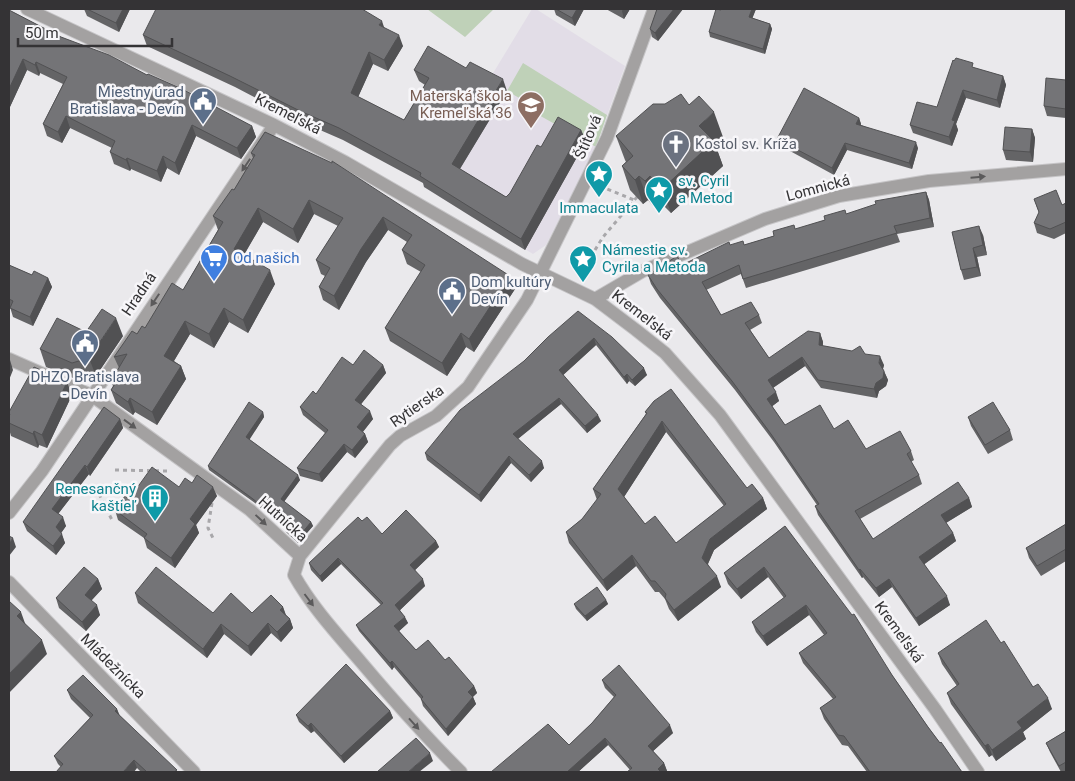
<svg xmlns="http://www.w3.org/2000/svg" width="1075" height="781" font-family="Roboto,sans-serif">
<rect width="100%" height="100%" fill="#eae9ec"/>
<path fill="#e2dde7" d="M532,9H536L625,66L593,154L546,245L533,254L424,187Z"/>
<path fill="#bfd1b8" d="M427,9H494L465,37Z
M523,63L607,115L596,147L519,104L521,99L507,91Z"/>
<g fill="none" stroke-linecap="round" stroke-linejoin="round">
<g stroke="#c6c5c7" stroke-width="14">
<path id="minor" d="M27,9L274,125L345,162L522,264L595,299L636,330L665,353L720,415L935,709L978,772
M595,299L643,271L765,219L839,196L929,181L1066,169
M9,359L91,395L250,510L300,556
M9,513L42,471L274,125
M9,582L194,772
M461,772C426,737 393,700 361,662C337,634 312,607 294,575L300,556L390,445L400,436L436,416L468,387L527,300L607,138L654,9"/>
</g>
<path stroke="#a8a7aa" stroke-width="3" stroke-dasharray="4 4" stroke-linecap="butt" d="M600,186L634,200
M595,250L603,237L637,197
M115,470L167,471
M99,494L113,522
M212,503L208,528L213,538"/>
<use href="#minor" stroke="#a3a1a1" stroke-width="12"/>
</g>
<path fill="#646466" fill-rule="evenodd" d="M84,9H130L119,32L87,16Z
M554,9H584L575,26L556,15Z
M606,9H630L624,19Z
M657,9H683L658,41L652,37L650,29Z
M722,9H756L752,18L770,24L772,29L765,54L710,37L709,32Z
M9,10L61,37L147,75L252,126L256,137L241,159L196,136L179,175L167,168L161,182L131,169L130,171L114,164L110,152L112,148L70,128L62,143L47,136L43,124L63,84L40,73L39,76L27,70L9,109Z
M384,28L403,46L388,71L373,64L358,97L404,120L425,85L419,81L414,70L466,68L507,91L460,169L506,197L510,193L541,147L581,130L586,141L525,250L424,187L423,183L343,140L304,123L235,87L147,46L143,35Z
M974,68L1003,76L1006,85L1000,108L966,98L956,124L958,130L952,146L913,133L910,125L937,107Z
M1066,80V118L1047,116L1044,106Z
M689,105L723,137L715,144L723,166L671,213L659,201L653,206L648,200L643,204L630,190L622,166L626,162L625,160L616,136Z
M859,118L861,124V125L918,148L912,169L847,150L834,175L779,145L777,139Z
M1032,129L1035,138L1033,162L1006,160L1003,150Z
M265,132L515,289L474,352L466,347L447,376L390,341L385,328L421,272L407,264L402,250L407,242L388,230L366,262L339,310L323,300L319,287L325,276L321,274L316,260L338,226L314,214L298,243L263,222L244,255L275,284L248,333L229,322L214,348L190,334L174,361L181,366L186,379L157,425L135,412L133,415L116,403L111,390L113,386L111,381L119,368L114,357L137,334L145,328L183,290L218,230L213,216L234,190L253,158L251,153Z
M926,192L929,200L934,227L897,234L900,242L746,288L741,274L706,290L721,315H759L762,323L750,330L769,358L820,333L823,342V346L865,354L884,365L883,369L888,380L886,386L879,391L877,398L821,388L805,366L773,388L779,401L772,406L785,425L834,429L866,449L911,451L914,460L911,462L919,475L922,484L860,519L873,539L969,498L972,507L946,523L953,533L956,541L924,564L950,605L919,626L892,587L879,597L863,577L862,578L818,515L815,506L817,505L774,442L735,390L660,298L651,284L648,275L682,265L730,245H744L846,214Z
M1034,199L1062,205L1066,203V233L1054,239L1037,233L1034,223L1039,213Z
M952,232L983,235L987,255L977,257L981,276L964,280L961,270Z
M9,265L32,275L48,278L52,287L33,326L13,317L10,307L9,306Z
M123,336L96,376L78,380L46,367L40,349Z
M548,337H612L647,375L635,386L629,381L627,384L596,345L563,375L601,421L587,433L561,404L518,439L544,468L531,482L511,463L481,502L427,460L425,453L524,361Z
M353,365H383L386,373L361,404L373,419L363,432L365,434L368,442L355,458L347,452L322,482L300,476L297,468L325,433L303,415L300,407Z
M72,395L47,448L39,445L38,448L11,436L9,429V412Z
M654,401L747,488L763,498L767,509L714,550L708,564L721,587L678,621L669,609L665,599L659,592H655L636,566L607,591L569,543L566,532L582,519L597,500L593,489L646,414L645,412ZM666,432L724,506L676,543L645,524L624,497Z
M263,412L264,417L249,439L300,480L284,502L311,522L313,526L298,543L286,532L284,527L255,503L209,470L208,466Z
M968,417L1010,430L1013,440L988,454L971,426Z
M120,419L123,428L90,476L89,474L58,514L66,526L61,533L65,543L56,555L27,531L23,522Z
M192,483L217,496L196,525L199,533L175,568L147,548L144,538L118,520L115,510L129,499L179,487Z
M362,521L382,534L436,541L439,547L415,570L425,586L400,610L408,623L399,631L416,650L445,660L474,686L477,693L473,697L476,704L448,736L423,706L421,699L394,667L392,670L359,631L356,625L381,605L341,564L322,582L311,570L309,563Z
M1066,524V561L1041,576L1029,558L1026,548Z
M785,526L892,675L928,727L962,772H867L848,746L842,745L824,719L820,708L833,699L803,663L799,653L824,635L809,615L767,646L756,632L752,622L784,598L768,577L741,599L728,584L724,573Z
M98,579L102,589L91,601L100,615L86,631L59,608L56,598Z
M135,593L213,613H252L283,607L286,615L290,619L293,628L281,642L271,633L251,656L224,634L207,658L138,603Z
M606,600L608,604L587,621L576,609L574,604Z
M1001,643L1033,687L1052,709L1023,732L1026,739L996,761L992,755L989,757L951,704L947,693L957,686L942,664L938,653Z
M602,680L673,733L653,751L664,763L667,771L630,770L608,745L578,772H491L569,745L592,723L614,697L605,688Z
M67,690L117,709L120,716L178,772H141L137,768L61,767L58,764L54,756L90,718L71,699Z
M390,711L393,718L344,763L314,731L311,733L299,722L296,715Z
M1066,731V772H1061L1050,752L1046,743Z"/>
<path fill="#515153" d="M123,9H130L119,32L116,23Z
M577,9H584L575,26L572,18Z
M623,9H630L624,19L622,11Z
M674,9H683L658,41L655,33Z
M752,9H756L751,22L749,17Z
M382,21L386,33L379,25Z
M770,24L772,29L765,54L763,49Z
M399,35L403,46L388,71L384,60Z
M369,52L373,64L355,104L351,93Z
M23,59L27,70L9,109V89Z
M36,62L40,73L39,76L35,65Z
M1003,76L1006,85L1000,108L997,100Z
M503,79L507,91L456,175L452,164Z
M963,90L966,98L956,124L958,130L952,146L949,137L952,120Z
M714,112L723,137L715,144L723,166L671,213L662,189L699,126Z
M66,116L70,128L62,143L58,132Z
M859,118L861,124L858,130L856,124Z
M192,125L196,136L179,175L175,163Z
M252,126L256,137L241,159L237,148Z
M1032,129L1035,138L1033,162L1030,152Z
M581,130L586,141L525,250L521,239Z
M916,142L918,148L912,169L909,163Z
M845,143L847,150L834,175L832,168Z
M163,156L167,168L161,182L157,171Z
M127,158L131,169L130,171L126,160Z
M639,176L648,200L643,204L635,180Z
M650,176L659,201L653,206L645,181Z
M926,192L929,200L934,227L930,218Z
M309,200L314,214L298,243L293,229Z
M258,208L263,222L239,263L234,249Z
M383,217L388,230L366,262L339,310L334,296L361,249Z
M979,226L983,235L987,255L983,245Z
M973,248L977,257L981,276L977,267Z
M270,270L275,284L248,333L243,320Z
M510,276L515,289L474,352L469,339Z
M48,278L52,287L33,326L30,317Z
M224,308L229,322L214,348L209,334Z
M116,318L123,336L96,376L89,358Z
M185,321L190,334L169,369L164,356Z
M461,333L466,347L447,376L442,363Z
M820,333L823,342L822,354L819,345Z
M594,338L596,345L561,377L559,370Z
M880,356L884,365L882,372L879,363Z
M802,357L805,366L771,389L768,380Z
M10,360L13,370L9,380V363Z
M383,365L386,373L358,408L355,400Z
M181,366L186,379L157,425L152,412Z
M644,368L647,375L635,386L632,380Z
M884,371L888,380L886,386L879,391L877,398L874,389L876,383Z
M627,374L629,381L627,384L624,377Z
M67,382L72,395L47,448L42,435Z
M776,392L779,401L770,408L767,399Z
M130,398L135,412L133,415L128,402Z
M559,398L561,404L515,441L513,434Z
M370,411L373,419L360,435L357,427Z
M263,412L264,417L248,442L246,437Z
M598,415L601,421L587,433L585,426Z
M120,419L123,428L90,476L87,467Z
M662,421L666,432L622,500L618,489Z
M34,431L39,445L38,448L33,434Z
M365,434L368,442L355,458L352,450Z
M344,444L347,452L322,482L319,474Z
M509,456L511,463L481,502L479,495Z
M542,461L544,468L531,482L529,475Z
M85,465L89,474L55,518L52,509Z
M298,475L300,480L282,504L281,499Z
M213,487L217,496L196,525L199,533L175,568L171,558L190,519Z
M763,498L767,509L714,550L706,568L702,558L710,539Z
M969,498L972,507L944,524L941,515Z
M63,517L66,526L59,536L56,527Z
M311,522L313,526L298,543L297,539Z
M953,533L956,541L922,566L919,557Z
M62,534L65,543L56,555L53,546Z
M13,538L16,547L9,556V543Z
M436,541L439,547L413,572L410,565Z
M632,555L636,566L607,591L603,580Z
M338,558L341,564L322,582L320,576Z
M764,567L768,577L741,599L737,589Z
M860,569L863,577L862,578L859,570Z
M717,576L721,587L678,621L674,610Z
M98,579L102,589L88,604L85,595Z
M423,579L425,586L398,612L395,605Z
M889,579L892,587L879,597L876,588Z
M947,596L950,605L919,626L916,618Z
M606,600L608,604L587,621L585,616Z
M97,605L100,615L86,631L82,622Z
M806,605L809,615L767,646L763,636Z
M283,607L286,616L280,610Z
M21,612L26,626L17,616Z
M405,617L408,623L397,633L394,626Z
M290,619L293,628L281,642L277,632Z
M268,623L271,633L251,656L248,646Z
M221,624L224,634L207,658L203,649Z
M42,640L47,654L9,693V674Z
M392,661L394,667L392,670L390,663Z
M474,686L477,693L470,699L468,692Z
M473,697L476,704L448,736L446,729Z
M1048,698L1052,709L1023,732L1026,739L996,761L992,750L1017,722Z
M117,709L120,718L115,711Z
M390,711L393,718L344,763L341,756Z
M311,723L314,731L311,733L308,726Z
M670,725L673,733L651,753L648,746Z
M605,738L608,745L578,772H567Z
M988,744L992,755L989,757L985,746Z
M430,753L433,761L419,772H408Z
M134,760L137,768L134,772H123Z
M664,763L667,771L665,772H659L658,769Z"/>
<path fill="#747477" stroke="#515153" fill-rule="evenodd" d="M87,9H123L116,23Z
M156,9H362L382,21L379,25L399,35L384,60L369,52L351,93L404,120L429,78L414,70L428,46L466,68L470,62L503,79L452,164L506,197L510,193L537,145L541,147L558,117L581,130L521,239L420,176L421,173L339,128L300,111L230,76L143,35Z
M556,9H577L572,18Z
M657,9H674L655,33L650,29Z
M716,9L721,10L722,9H752L749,17L770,24L763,49L709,32Z
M9,10L61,37L109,55L147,75L148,74L182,89L252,126L237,148L192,125L175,163L163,156L157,171L127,158L126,160L110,152L115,141L66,116L58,132L43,124L67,77L36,62L35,65L23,59L9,89Z
M956,58L973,63L972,67L1003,76L997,100L963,90L952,120L955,121L949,137L910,125L917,102L937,107L953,60L954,61Z
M1046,78L1066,80V109L1044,106Z
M804,88L859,118L856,124L916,142L909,163L845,143L832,168L777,139Z
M681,94L689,105L699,96L714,112L699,126L714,141L662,189L650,176L645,181L639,176L635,180L622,166L633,156L616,136L653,104H665Z
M1005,127L1032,129L1030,152L1003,150Z
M265,132L332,163V161L510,276L469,339L461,333L442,363L385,328L425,265L402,250L412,235L383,217L361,249L334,296L319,287L330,268L316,260L343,218L309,200L293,229L258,208L234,249L270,270L243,320L224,308L209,334L185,321L164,356L181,366L152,412L130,398L128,402L111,390L115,384L111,381L127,354L114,357L132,331L137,334L142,326L145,328L172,283L183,290L223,222L213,216L232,189L234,190L255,155L251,153Z
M1056,190L1062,205L1066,203V222L1050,229L1034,223L1039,212L1034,199Z
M926,192L930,218L894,226L897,233L743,279L739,265L702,282L721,315L751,302L759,315L745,323L769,358L808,331L820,333L819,345L852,351L860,346L865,354L880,356L879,363L884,371L883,378L876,383L874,389L818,380L802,357L768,380L776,392L767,399L785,425L820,405L834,429L848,420L866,449L900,431L911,451L907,454L919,475L855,511L873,539L958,482L969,498L941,515L953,533L919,557L947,596L916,618L889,579L876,588L860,569L859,570L815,506L819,504L771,434L732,381L657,289L648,275L677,256L682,265L729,242L730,245L743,241L744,245L774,236L773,231L794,225L795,229L825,220L824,216L845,210L846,214L876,204L875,201Z
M979,226L983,245L973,248L977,267L961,270L952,232Z
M9,265L32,275L34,271L48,278L30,317L10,308L13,301L9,299Z
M102,309L116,318L89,358L72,363L40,349L57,318L86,332Z
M578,311L612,337L644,368L632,380L627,374L624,377L594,338L559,370L598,415L585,426L559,398L513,434L542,461L529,475L509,456L479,495L425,453L460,410L524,361L548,337Z
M364,350L383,365L355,400L370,411L357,427L365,434L352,450L344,444L319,474L297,468L328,430L300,407L313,391L316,394L342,357L353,365Z
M34,367L67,382L42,435L34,431L33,434L9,423V416L10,414L9,413V412Z
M671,389L747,488L752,484L763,498L710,539L702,558L717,576L674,610L665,598L666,594L655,581H651L632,555L603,580L566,532L582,519L601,494L593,489L647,413L645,412L654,401ZM662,421L726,504L676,543L655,516L645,524L618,489Z
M249,402L263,412L246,437L298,475L281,499L311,522L297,539L284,527L285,525L253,499L208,466Z
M993,402L1010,430L985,445L968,417Z
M104,407L120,419L87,467L85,465L52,509L63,517L56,527L62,534L53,546L23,522Z
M152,467L179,487L185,478L192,483L197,475L213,487L190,519L195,524L171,558L144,538L147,534L115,510L125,496L129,499Z
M406,510L436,541L410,565L423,579L395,605L405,617L394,626L416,650L428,640L445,660L449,657L474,686L468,692L473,697L446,729L421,699L423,697L392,661L390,663L356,625L383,603L338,558L320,576L309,563L358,517L362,521L367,517L382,534Z
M1066,524V549L1037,566L1026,548Z
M785,526L852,615L854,614L892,675L928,727L940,743L941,742L962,772H870L844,736L838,735L820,708L836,697L799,653L827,633L806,605L763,636L752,622L786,596L764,567L737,589L724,573Z
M9,536L13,538L9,543Z
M84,567L98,579L85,595L97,605L82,622L56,598Z
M156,567L213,613L231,593L252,613L271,595L283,607L280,610L290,619L277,632L268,623L248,646L221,624L203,649L135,593Z
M597,587L606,600L585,616L574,604Z
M9,601L21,612L17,616L42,640L9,674Z
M986,620L1001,643L1004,641L1033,687L1038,684L1048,698L1017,722L1022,728L992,750L988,744L985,746L947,693L959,684L938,653Z
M346,664L390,711L341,756L311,723L308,726L296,715Z
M619,665L670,725L648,746L664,763L658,769L661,772H627L632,768L605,738L567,772H491L548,724L569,745L592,723L616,695L602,680Z
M83,675L117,709L115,711L177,770L174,772H147L134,760L123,772H56L63,764L54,756L93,715L67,690Z
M1066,731V762L1059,766L1046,743Z
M416,738L430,753L408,772H377Z"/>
<defs><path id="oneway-solid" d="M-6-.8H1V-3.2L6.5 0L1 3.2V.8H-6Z" transform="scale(1.25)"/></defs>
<g fill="#5b5a5b">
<use href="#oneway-solid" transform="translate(246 165) rotate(124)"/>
<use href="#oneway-solid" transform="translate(978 177) rotate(-5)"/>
<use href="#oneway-solid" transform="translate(155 300) rotate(124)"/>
<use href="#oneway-solid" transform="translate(130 424) rotate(36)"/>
<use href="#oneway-solid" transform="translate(261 520) rotate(43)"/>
<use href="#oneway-solid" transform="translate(309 600) rotate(53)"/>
<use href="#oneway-solid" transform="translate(414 724) rotate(48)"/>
</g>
<defs>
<g id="civic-pin" transform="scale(1.4375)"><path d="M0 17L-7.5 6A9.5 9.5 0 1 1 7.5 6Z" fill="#5c6f8a" stroke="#f7f6f9"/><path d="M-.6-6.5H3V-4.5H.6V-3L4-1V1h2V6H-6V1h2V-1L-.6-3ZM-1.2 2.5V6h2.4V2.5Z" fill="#fff"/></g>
<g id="school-pin" transform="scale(1.4375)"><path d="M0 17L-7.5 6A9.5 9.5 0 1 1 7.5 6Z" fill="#8d6e63" stroke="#f7f6f9"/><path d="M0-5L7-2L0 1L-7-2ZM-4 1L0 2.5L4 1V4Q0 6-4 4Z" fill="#fff"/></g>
<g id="church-pin" transform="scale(1.4375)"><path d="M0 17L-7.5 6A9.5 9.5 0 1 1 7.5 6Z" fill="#6b7280" stroke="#f7f6f9"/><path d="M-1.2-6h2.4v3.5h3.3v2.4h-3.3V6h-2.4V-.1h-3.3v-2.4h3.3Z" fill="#fff"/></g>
<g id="sight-pin" transform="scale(1.4375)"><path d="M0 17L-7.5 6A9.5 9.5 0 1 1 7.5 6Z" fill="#0f9aa8" stroke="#f7f6f9"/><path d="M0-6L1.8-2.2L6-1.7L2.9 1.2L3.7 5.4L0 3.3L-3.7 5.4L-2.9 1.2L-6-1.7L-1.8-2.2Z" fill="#fff"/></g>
<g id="supermarket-pin" transform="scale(1.4375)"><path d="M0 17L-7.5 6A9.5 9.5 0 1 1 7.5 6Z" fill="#3f7fe0" stroke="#f7f6f9"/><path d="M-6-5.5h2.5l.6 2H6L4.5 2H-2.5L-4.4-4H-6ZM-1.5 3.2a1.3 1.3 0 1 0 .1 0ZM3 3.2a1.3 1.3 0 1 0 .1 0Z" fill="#fff"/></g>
<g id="building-pin" transform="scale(1.4375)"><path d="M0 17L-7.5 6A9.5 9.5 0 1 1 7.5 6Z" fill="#0f9aa8" stroke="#f7f6f9"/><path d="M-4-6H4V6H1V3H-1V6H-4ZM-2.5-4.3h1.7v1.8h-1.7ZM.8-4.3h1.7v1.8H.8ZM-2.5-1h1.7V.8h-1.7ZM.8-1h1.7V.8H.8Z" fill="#fff"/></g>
</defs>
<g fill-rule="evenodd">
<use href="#civic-pin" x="203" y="101"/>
<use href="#school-pin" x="531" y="105"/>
<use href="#church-pin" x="676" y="144"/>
<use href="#sight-pin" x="599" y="174"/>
<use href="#sight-pin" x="659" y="190"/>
<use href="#supermarket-pin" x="214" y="258"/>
<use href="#sight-pin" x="583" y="259"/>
<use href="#civic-pin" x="452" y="291"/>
<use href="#civic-pin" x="85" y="343"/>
<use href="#building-pin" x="155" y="498"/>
</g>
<g text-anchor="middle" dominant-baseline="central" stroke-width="5" stroke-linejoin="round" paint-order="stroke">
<g font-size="15" fill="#4e5e75" stroke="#f7f6f9" text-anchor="end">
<text x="184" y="92">Miestny úrad<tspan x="184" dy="17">Bratislava - Devín</tspan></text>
<text x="471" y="282" text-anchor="start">Dom kultúry<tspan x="471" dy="17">Devín</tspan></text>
<text x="85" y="377" text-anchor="middle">DHZO Bratislava<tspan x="85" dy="17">- Devín</tspan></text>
</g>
<g font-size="15" fill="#785e54" stroke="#f7f6f9" text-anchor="end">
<text x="512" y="96">Materská škola<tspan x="512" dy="17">Kremeľská 36</tspan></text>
</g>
<g font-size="15" fill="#343335" stroke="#f7f6f9">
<text transform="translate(288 114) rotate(27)">Kremeľská</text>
<text transform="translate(588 137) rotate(-67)">Štítová</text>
<text transform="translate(818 188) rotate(-15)">Lomnická</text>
<text transform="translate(139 294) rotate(-56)">Hradná</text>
<text transform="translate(642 315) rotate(38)">Kremeľská</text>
<text transform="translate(417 406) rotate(-35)">Rytierska</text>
<text transform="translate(283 519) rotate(42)">Hutnícka</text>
<text transform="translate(899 632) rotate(54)">Kremeľská</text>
<text transform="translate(113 666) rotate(45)">Mládežnícka</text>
</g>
<g font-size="15" fill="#5b616d" stroke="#f7f6f9" text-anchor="start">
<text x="695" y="144">Kostol sv. Kríža</text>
</g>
<g font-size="15" fill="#0d838f" stroke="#f7f6f9" text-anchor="start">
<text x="678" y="181">sv. Cyril<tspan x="678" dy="17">a Metod</tspan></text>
<text x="599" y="208" text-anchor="middle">Immaculata</text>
<text x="602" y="250">Námestie sv.<tspan x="602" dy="17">Cyrila a Metoda</tspan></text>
<text x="136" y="489" text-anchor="end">Renesančný<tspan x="136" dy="17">kaštieľ</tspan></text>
</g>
<g font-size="15" fill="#366cbe" stroke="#f7f6f9" text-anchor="start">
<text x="233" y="258">Od našich</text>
</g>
</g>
<rect width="1075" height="781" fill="none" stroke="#343335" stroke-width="20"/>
<path d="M18 38v8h154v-8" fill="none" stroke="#343335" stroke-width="2.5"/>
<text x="25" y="38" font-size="15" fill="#343335" stroke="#f7f6f9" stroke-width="4" paint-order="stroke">50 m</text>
</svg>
